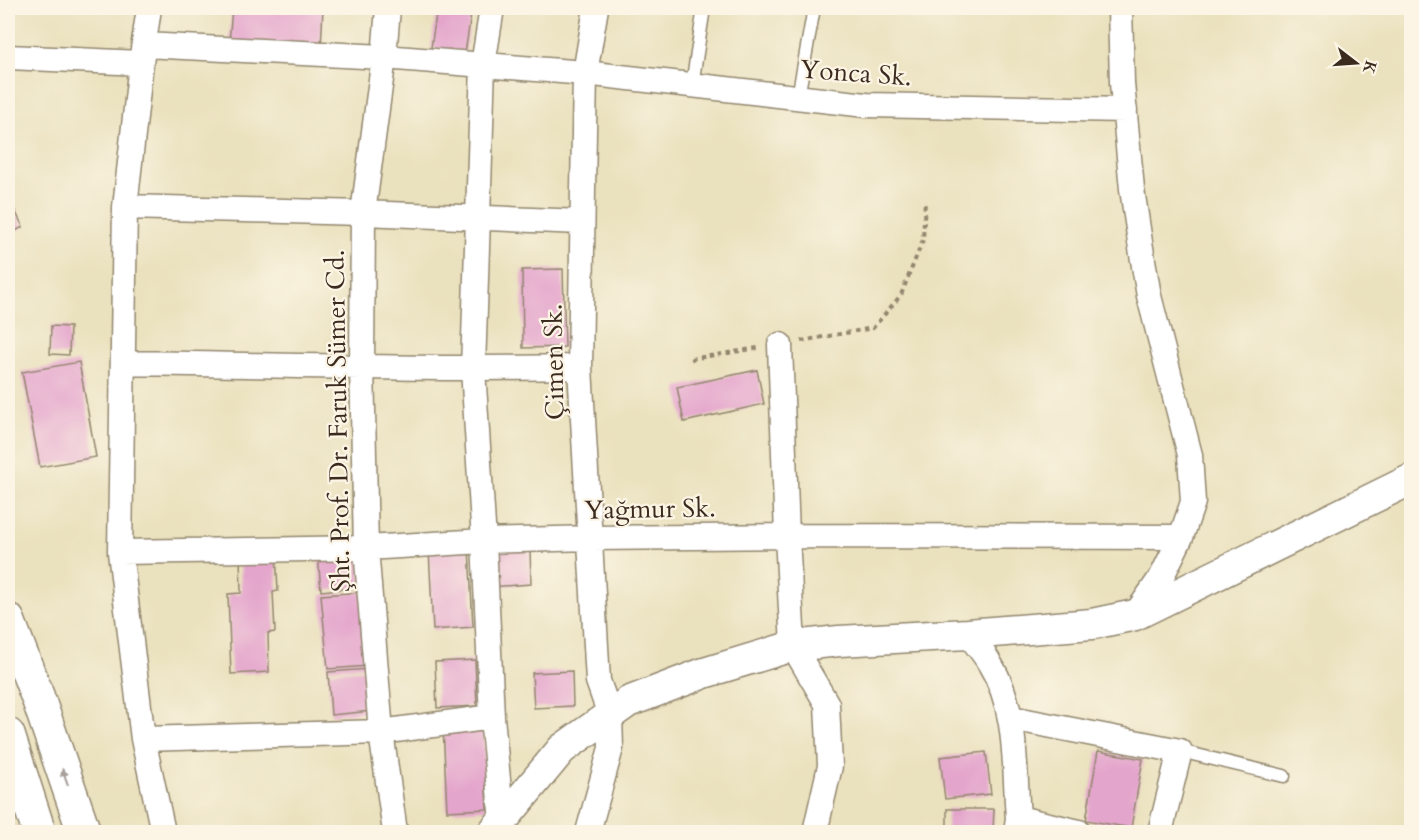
<svg xmlns="http://www.w3.org/2000/svg" width="1419" height="840" font-family="Cardo,serif">
<rect width="100%" height="100%" fill="#fcf5e5"/>
<filter id="ink" filterUnits="userSpaceOnUse"><feTurbulence type="fractalNoise" baseFrequency=".0167" numOctaves="2"/><feDisplacementMap in="SourceGraphic" scale="12" xChannelSelector="R" yChannelSelector="G"/><feConvolveMatrix kernelMatrix="1 2 1 2 8 2 1 2 1" color-interpolation-filters="sRGB"/></filter>
<filter id="wash" filterUnits="userSpaceOnUse"><feTurbulence type="fractalNoise" baseFrequency=".008" numOctaves="4" result="noise"/><feDisplacementMap in="SourceGraphic" scale="24" xChannelSelector="R" yChannelSelector="G"/><feGaussianBlur stdDeviation="1.35" result="paint"/><feColorMatrix in="noise" values="0 0 0 0 0 0 0 0 0 0 0 0 0 0 0 0 0 1.4 0 .05"/><feComposite in="paint" operator="in"/></filter>
<g filter="url(#wash)">
<rect width="100%" height="100%" fill="#eae1be"/>
<g id="blocks">
<path fill="#e4a5cc" d="M232,8H323L321,48L229,43Z
M437,8H472L465,53L431,48Z
M8,196L23,227L8,235Z
M563,269L565,347L523,348L522,270Z
M51,326L70,327L69,355L50,354Z
M79,362L96,457L40,467L22,372Z
M757,370L764,404L684,422L677,387Z
M469,548L473,627L433,630L429,550Z
M530,549L531,584L489,587L488,551Z
M359,552L362,587L321,591L318,556Z
M276,553L278,591L273,592L275,632L268,633L269,672L231,674L228,594L241,593L240,555Z
M363,592L369,666L328,669L321,595Z
M475,660L477,706L437,708L435,662Z
M369,669L372,711L331,715L328,672Z
M572,671L573,706L534,708L532,673Z
M483,724L487,809L447,811L443,726Z
M1098,751L1143,759L1131,828L1086,820Z
M986,752L991,794L945,799L940,757Z
M947,809H994L993,832H947Z"/>
</g>
</g>
<g filter="url(#ink)">
<use href="#blocks" fill-opacity="0" stroke="#92866e" stroke-width="1.5"/>
<g fill="none" stroke-linecap="round" stroke-linejoin="round">
<g stroke="#92866e" stroke-width="15">
<path id="service" d="M692,85L704,8
M798,97L814,8
M1180,751L1284,776"/>
</g>
<g stroke="#92866e" stroke-width="27">
<path id="minor" d="M149,8L141,63L125,207L120,552L143,739L163,832
M388,8L384,57L363,213L362,365L366,548L381,732L395,832
M492,8L483,65L473,369L484,541L492,717L502,821
M1120,8L1122,83L1132,189L1140,242L1149,296L1190,455L1193,502L1181,537L1162,576L1135,615
M144,45L384,57L585,73L866,105L1125,110
M8,57L141,63
M125,207L363,213L582,222
M780,345L787,536L793,646L827,704L830,766L815,832
M123,363C275,365 427,370 580,367
M120,552L366,548L484,541L591,538L787,536L1181,537
M968,634C975,643 984,653 990,664C1018,709 1014,767 1018,818L1016,832
M1011,718L1180,751L1160,832
M143,739L381,732L492,717
M1018,818L1079,832
M588,832L611,748L610,715L598,681L580,367L585,73L596,8"/>
</g>
<g stroke="#92866e" stroke-width="33">
<path id="tertiary" d="M493,832L562,749L628,702L704,673L793,646L839,641L968,634L1092,624L1135,615L1412,479"/>
</g>
<g stroke="#92866e" stroke-width="36">
<path id="trunk" d="M8,620L38,698L84,832
M8,735L39,832"/>
</g>
<path stroke="#92866e" stroke-width="4" stroke-dasharray="4.5 4.5" stroke-linecap="butt" d="M801,341L873,328L901,295L923,240L925,200
M691,359L758,348"/>
<use href="#service" stroke="#fff" stroke-width="12"/>
<use href="#minor" stroke="#fff" stroke-width="24"/>
<use href="#tertiary" stroke="#fff" stroke-width="30"/>
<use href="#trunk" stroke="#fff" stroke-width="33"/>
</g>
<defs><path id="oneway-solid" d="M-6-.8H1V-3.2L6.5 0L1 3.2V.8H-6Z" transform="scale(1.5)"/></defs>
<use fill="#a79f9a" href="#oneway-solid" transform="translate(65 777) rotate(-109)"/>
</g>
<g text-anchor="middle" dominant-baseline="central" stroke-width="4.5" stroke-linejoin="round" paint-order="stroke">
<g font-size="26" fill="#3b2a1e" stroke="#fcf5e5">
<text transform="translate(856 73) rotate(4)">Yonca Sk.</text>
<text transform="translate(554 362) rotate(-91)">Çimen Sk.</text>
<text transform="translate(338 421) rotate(-91)">Şht. Prof. Dr. Faruk Sümer Cd.</text>
<text transform="translate(650 509) rotate(-1)">Yağmur Sk.</text>
</g>
</g>
<rect width="1419" height="840" fill="none" stroke="#fcf5e5" stroke-width="30"/>
<g transform="translate(1356 63) rotate(107)" stroke="#fcf5e5" stroke-width="4.5" paint-order="stroke">
<path d="M0-4.5L10 22L0 15L-10 22Z" fill="#3b2a1e"/>
<text y="-9" font-size="16" font-weight="bold" text-anchor="middle" fill="#3b2a1e">K</text>
</g>
</svg>
